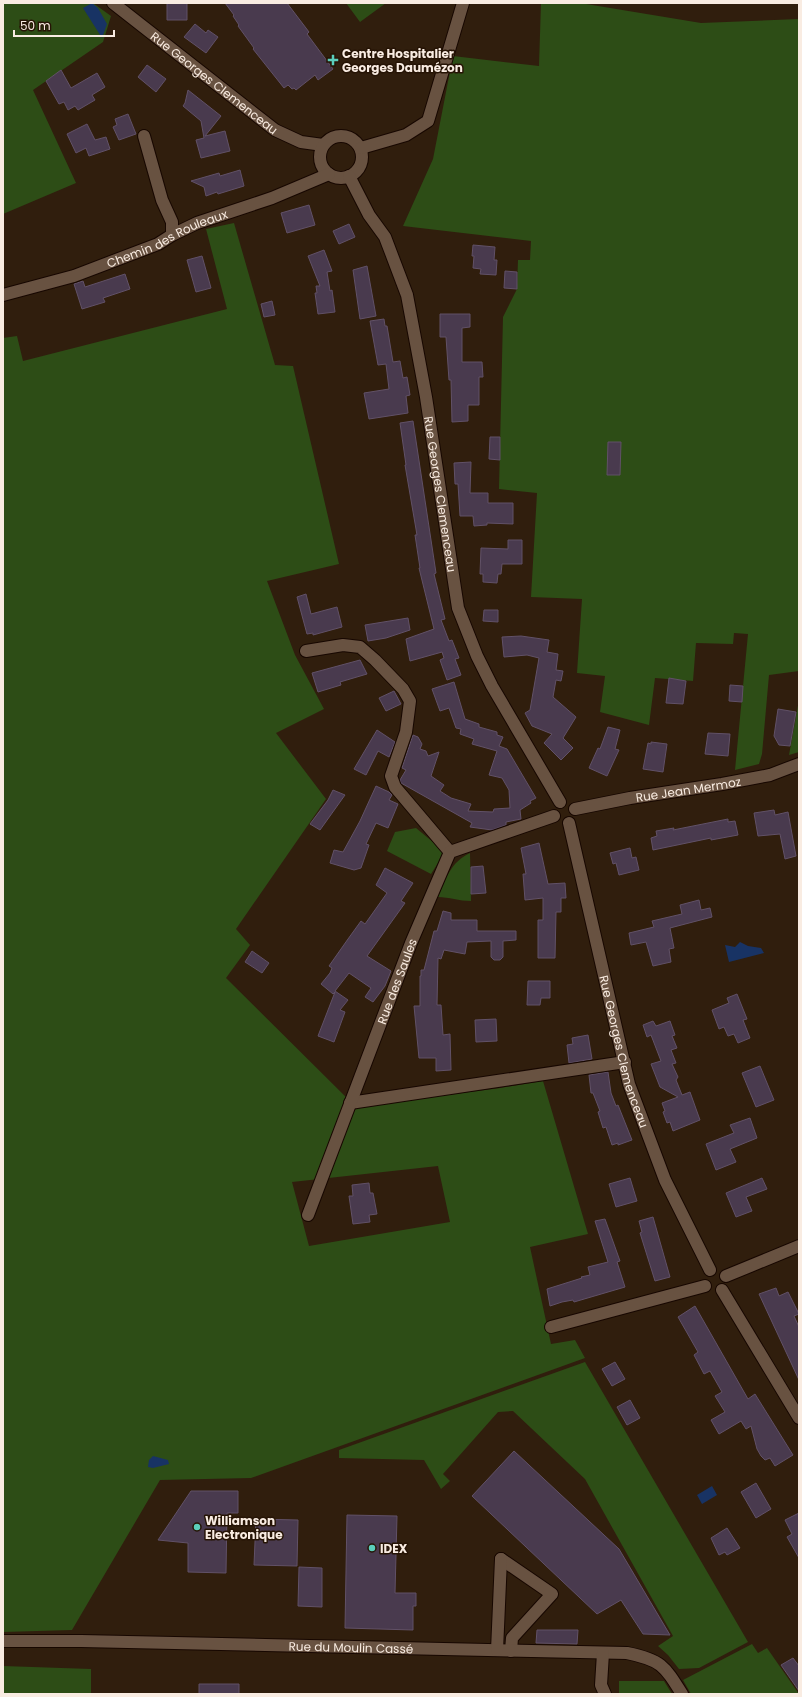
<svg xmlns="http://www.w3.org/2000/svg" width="802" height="1697" font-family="Poppins,sans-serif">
<rect width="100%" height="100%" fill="#301e0d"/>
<path fill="#2d4d16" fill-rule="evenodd" d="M3,3H93L111,16L103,42L33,90L76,183L3,214Z
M346,3H386L360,22Z
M541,3H580L701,23L799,19V671L769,675L762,754L759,764L735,770L748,634L734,633L733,644L696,643L693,681L655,678L649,725L600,712L605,676L577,673L582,599L531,597L537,493L499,489L503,317L517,289L518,260H530L531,241L403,226L433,159L453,56L539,66Z
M234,223L275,365L293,366L339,564L267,581L295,655L324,709L276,733L326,799L236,929L250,945L226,978L356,1107L500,1088L543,1081L588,1234L530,1247L551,1344L575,1340L585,1358L251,1478L160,1480L72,1630L3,1632V338L17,336L23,361L227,309L206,229ZM438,1166L450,1222L309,1246L292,1182Z
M799,700V752L789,755Z
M416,828L445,852L431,874L387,851L395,832Z
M470,853L471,901C459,901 449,897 438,897C446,878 451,862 470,853Z
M585,1362L748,1642L699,1668L679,1669L668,1655L658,1646L673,1636L585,1479L513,1411L498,1412L443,1474L450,1481L441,1489L424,1460L339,1458V1450Z
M752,1644L758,1653L767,1648L799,1694H691L683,1680Z
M3,1666L91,1669V1694H3Z
M619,1681H664L672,1694H619Z"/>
<path fill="#183364" d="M92,3L98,8L107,24L102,38L83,8Z
M740,942L748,946L761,948L764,953L729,962L725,945L735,947Z
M153,1456L168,1460L169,1464L153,1468L148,1467L149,1460Z
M712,1486L717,1495L702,1504L697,1495Z"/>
<path fill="#493a4e" stroke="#615167" d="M167,3H187V20H167Z
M225,3H287L309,32L307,34L333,69L318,80L315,75L296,90L294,88L292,89L288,85L284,88L253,49L254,48L238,26L239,25L233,16L234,15Z
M195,24L206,33L208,30L218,37L206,53L184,37Z
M147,65L166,79L156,92L138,77Z
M61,70L71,88L97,73L105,87L92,95L95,100L78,110L75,106L68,110L64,102L59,104L46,81Z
M188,90L221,116L205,136L225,131L230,151L201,158L196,140L204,138L201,121L183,106L185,103Z
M128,114L136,134L119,140L113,127L117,125L115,119Z
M87,124L95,140L106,137L110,149L89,156L86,148L76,153L67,134Z
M240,170L244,186L218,194L217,192L206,196L204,187L191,181L219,173L220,176Z
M309,205L315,225L287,233L281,213Z
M349,224L355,237L339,244L333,231Z
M473,245L495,247L494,260H497L496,275L480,274L481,269L473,268L474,256H472Z
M324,250L332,271L327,272L330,291L332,290L335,312L318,314L315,293H317L316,286H320L308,256Z
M202,256L211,288L196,292L187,260Z
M367,266L376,316L360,319L353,270Z
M505,271L517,272V289L504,288Z
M125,274L130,289L103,298L105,302L82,309L74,284L83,281L85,287Z
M272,301L275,315L264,317L261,304Z
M440,314H470V327L462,328V362H482L483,377H479V405H468V421L452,422L451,380H449L446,337H440Z
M384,319L385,326H387L393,362L400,361L403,378L407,377L410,395L406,396L408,413L369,419L364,393L389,389L386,364L378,365L370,321Z
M413,421L436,573L434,574L445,619L441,620L449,641L452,640L459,658L455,659L461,675L447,680L440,660L444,658L442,652L410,661L406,639L434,629L419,568H420L415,535H417L405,465H406L400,423Z
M490,437H500V460L489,459Z
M608,442H621L620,475H607Z
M471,462L470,493H488V503H513V524L487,523V525L474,526L473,516H460L458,484H455L454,463Z
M508,540H522V564H502L501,574H498L497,583L483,582V574H480L481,548L508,549Z
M306,594L311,614L337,607L342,627L313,635V633L307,634L297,597Z
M484,610H498V622L483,621Z
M408,618L410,630L386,638L368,641L365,625Z
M521,636L549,640L547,652L558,654L556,670L563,671L561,681L556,680L553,697L576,717L563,738L573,748L561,760L544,743L552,734L532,726L525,713L530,710L539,658L527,655L504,657L502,637Z
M360,660L367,674L340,682L341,685L318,692L312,673Z
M669,678L686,681L683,704L666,703Z
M454,682L465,719L479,724V727L497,732V735L503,737L499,746L507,749L536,798L530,801L531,803L520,810L521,819L506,822V825L492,830L470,827L472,823L401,783L400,780L406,770L402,768L413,735L418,737L422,744L420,749L426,751L428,756L439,752L431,776L444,785L440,791L451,798L471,804L468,811L493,812L494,809L510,808L509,790L502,778L489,775L497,751L472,744L474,739L460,734L461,729L456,728L449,708L440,711L432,689Z
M730,685L743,686L742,702L729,701Z
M394,691L401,704L386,711L379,698Z
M778,709L796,712L790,746L779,745L774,736Z
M608,727L620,730L615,749L619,750L607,776L589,768L598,748L600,749Z
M377,730L395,742L389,757L378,751L366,775L354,769Z
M708,733L730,734L728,756L705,754Z
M651,742L667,744L663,772L643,769L648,743L651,744Z
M376,786L389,792L392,795L389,800L398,804L388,828L376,823L366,844L369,845L361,868L354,870L330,863L334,850L343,852L360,821Z
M333,790L345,795L320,830L310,824L328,800Z
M774,810L775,815L788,812L796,856L785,859L780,834L758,836L754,813Z
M728,819V822L735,821L738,835L711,840V838L653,850L651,838L657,836L656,831L674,828L673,830Z
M539,843L548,884L565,883L566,898H561V912H556L555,958H538V920H543V898L525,900L523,874H526L521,848Z
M630,848L632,858L636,857L639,870L619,875L616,863L613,864L610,853Z
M483,866L486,893L471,894V867Z
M385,868L413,883L401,901L405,903L367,956L391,971L385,986L373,1002L365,997L371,988L349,973L335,991L348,1000L340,1010L345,1012L334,1042L318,1036L335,992L333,994L321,984L330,973L332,968L329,966L348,939L361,921L365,924L387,893L376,885Z
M699,900L701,910L710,908L712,917L670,928L674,948L669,949L671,962L653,966L646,942L631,945L629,933L654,927L652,921L682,914L680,905Z
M443,911L451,913V920H477V931H516V940L503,941V957L500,960H494L491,957V941L467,942L465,954L444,950L441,959L438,958L437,1005H441L443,1035L450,1034L451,1070L436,1071V1058H419L414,1006H420V976H421V970H424L434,931H437Z
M252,951L269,963L262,973L245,962Z
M528,981H550V998H541L540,1005H527Z
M737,994L747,1019L743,1020L750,1038L738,1043L734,1034L728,1036L724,1027L719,1029L712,1010L729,1003L727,998Z
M496,1019L497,1041L476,1042L475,1020Z
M653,1021L656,1026L670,1021L675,1035L672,1036L677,1048L671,1050L676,1063L672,1064L678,1077L676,1080L682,1095L690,1092L700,1120L673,1131L670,1122L667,1123L663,1112L665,1111L662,1103L678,1097L660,1087L651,1064L661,1061L651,1035L647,1037L643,1025Z
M588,1035L592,1059L569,1063L567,1045L573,1044L572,1038Z
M760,1066L774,1100L756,1107L742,1073Z
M608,1072L611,1093L616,1106L618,1105L632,1140L618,1145V1143L612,1145L606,1127L603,1128L598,1112L600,1111L593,1093H591L589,1075Z
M750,1118L757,1138L730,1149L736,1162L716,1170L706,1144L734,1133L730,1125Z
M630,1178L637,1201L616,1207L609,1184Z
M762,1178L767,1189L746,1197L752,1211L736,1217L726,1193Z
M369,1183L370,1193H373L377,1214L369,1215L370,1222L353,1224L349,1196H353L352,1185Z
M653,1217L670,1277L655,1281L640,1233L642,1232L639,1221Z
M605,1219L620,1261L617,1262L625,1287L574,1302L573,1300L562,1302L550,1306L547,1289L582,1278L581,1277L590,1275L588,1267L608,1262L595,1221Z
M776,1288L779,1296L788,1292L799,1314L794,1316L799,1327V1380L759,1294Z
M695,1306L748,1399L755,1394L793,1455L775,1466L770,1458L765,1460L761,1456L757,1449L751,1426L746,1429L741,1421L719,1434L711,1420L725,1412L715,1396L722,1392L710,1371L704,1374L694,1355L698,1352L678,1317Z
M615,1362L625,1379L612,1386L602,1369Z
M630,1400L640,1418L627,1425L617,1407Z
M514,1451L619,1549L670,1635L643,1634L621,1600L597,1614L472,1496Z
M756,1483L771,1509L756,1518L741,1492Z
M191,1491H238V1513H227L226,1573L188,1572V1543L158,1540Z
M799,1513V1558L787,1537L792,1534L785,1520Z
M347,1515L397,1516L395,1593H416V1606H413V1630L345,1628Z
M256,1519L298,1520L297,1566L254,1565Z
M727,1528L740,1548L727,1555L725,1552L719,1555L711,1538Z
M299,1567L322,1568V1607L298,1606Z
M537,1630H578L577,1644L536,1643Z
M793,1658L799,1666V1691L781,1665Z
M199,1684H239V1694H199Z"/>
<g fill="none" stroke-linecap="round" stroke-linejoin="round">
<g stroke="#170700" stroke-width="14">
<g id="minor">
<path id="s1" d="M113,3L275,130L301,142L323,145"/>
<circle cx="341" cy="157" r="21"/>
<path d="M144,136L162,200L172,222V235"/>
<path d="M361,148L406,135L428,121L463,3"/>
<path id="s2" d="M349,176L369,215L385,237L407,295L426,397L458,608L477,656L492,686L560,802"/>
<path id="s3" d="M3,295L74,276L158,244L172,235L197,223L272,198L329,174"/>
<path d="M306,651L343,645L360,647L375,660L403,689L410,701L406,732L391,776L395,787L450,852"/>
<path id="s4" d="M575,809L630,798L722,784L770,775L799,764"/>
<path id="s5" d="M569,823L629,1084L665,1180L710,1270"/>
<path d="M350,1103L625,1062"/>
<path id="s6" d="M308,1215L411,943L450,852L554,816"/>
<path d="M726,1276L799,1246"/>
<path d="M722,1290L799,1418"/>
<path d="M551,1327L705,1286"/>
<path d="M501,1559L552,1594L512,1638L511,1651"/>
<path id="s7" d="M3,1641H81L627,1653C661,1660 664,1665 682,1694"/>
<path d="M497,1650L501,1559"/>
<path d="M603,1653L601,1685L605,1694"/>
</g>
</g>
<use href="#minor" stroke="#685241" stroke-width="12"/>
</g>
<g fill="#5bcebb" stroke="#261405" stroke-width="1.5">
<path d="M331 54h4v4h4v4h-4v4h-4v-4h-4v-4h4z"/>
<circle cx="197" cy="1527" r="4"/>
<circle cx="372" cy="1548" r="4"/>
</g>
<g text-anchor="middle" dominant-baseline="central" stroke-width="3" stroke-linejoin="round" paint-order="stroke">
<g font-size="12" font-weight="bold" fill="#f9ece2" stroke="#261405" text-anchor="start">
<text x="342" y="53">Centre Hospitalier<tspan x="342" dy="14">Georges Daumézon</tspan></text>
<text x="205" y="1520">Williamson<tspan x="205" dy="14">Electronique</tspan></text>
<text x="380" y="1548">IDEX</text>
</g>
<g font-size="12" fill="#f9ece2" stroke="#261405">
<text stroke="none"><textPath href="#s1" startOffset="129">Rue Georges Clemenceau</textPath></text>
<text stroke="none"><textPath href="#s3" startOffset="174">Chemin des Rouleaux</textPath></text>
<text stroke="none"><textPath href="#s2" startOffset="335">Rue Georges Clemenceau</textPath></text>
<text stroke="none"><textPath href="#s4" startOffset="115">Rue Jean Mermoz</textPath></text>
<text stroke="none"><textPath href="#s6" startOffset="250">Rue des Saules</textPath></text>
<text stroke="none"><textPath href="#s5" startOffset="235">Rue Georges Clemenceau</textPath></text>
<text stroke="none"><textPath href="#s7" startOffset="348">Rue du Moulin Cassé</textPath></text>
</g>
</g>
<rect width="802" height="1697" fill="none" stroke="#f9ece2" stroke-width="8"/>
<path d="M14 30v6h100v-6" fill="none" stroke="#f9ece2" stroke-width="2"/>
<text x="20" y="30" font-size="12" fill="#f9ece2" stroke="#261405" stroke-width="3" paint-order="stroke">50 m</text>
</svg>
